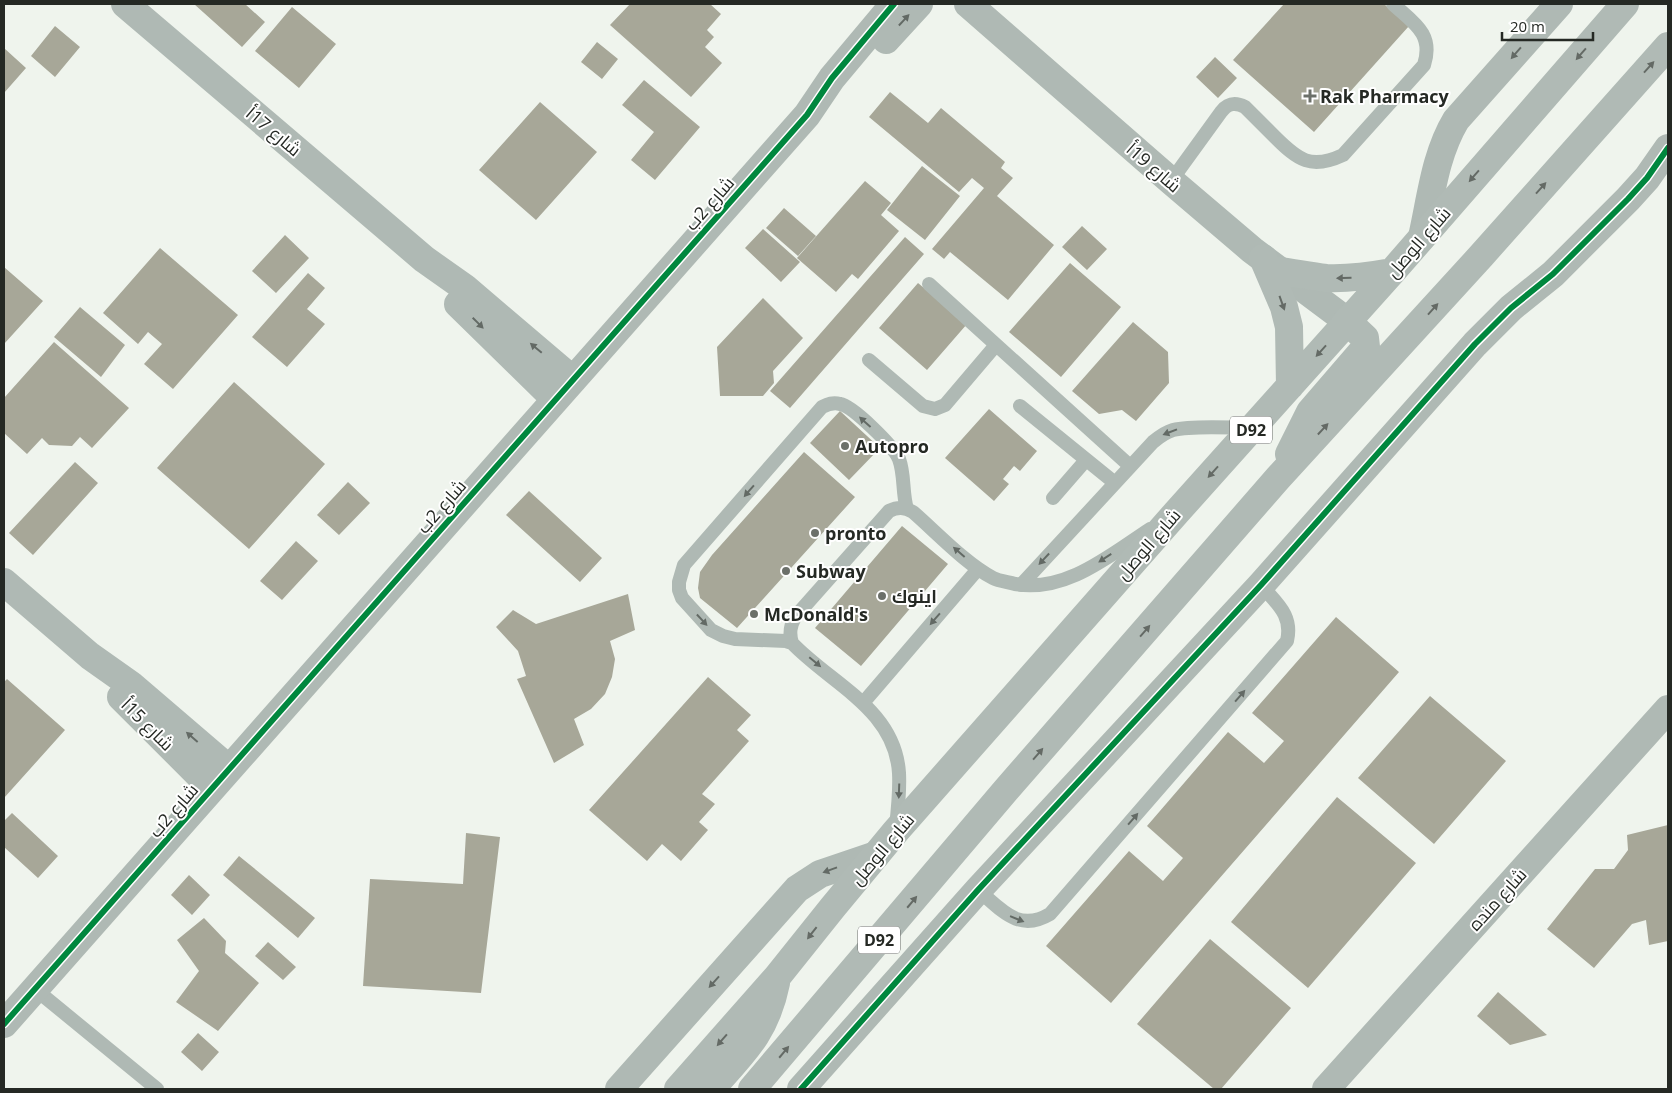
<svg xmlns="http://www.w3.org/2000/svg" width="1672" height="1093" font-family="'Open Sans',Cairo,sans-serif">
<rect width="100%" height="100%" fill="#eff4ed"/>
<path fill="#a7a798" d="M194,4H245L265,22L242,47Z
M630,4H710L721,14L707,30L714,37L705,47L722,63L691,97L610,25Z
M1284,4H1384L1409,26L1314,132L1233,60Z
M292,7L336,44L299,88L255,51Z
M55,26L80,47L55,77L31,56Z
M597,42L618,59L602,79L581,62Z
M4,48L26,68L4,93Z
M1215,57L1237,78L1218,98L1196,77Z
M644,80L700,127L655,180L631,160L654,132L622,105Z
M890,92L928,123L941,108L1005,162L1001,168L1013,178L997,196L1054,245L1008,300L950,252L944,259L932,249L984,188L972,178L959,192L869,117Z
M540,102L597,152L536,220L479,170Z
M922,166L960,196L925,240L887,210Z
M865,181L891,203L881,215L899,231L858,279L852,274L836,292L797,258Z
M784,208L816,236L798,256L766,228Z
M1082,226L1107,249L1087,270L1062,247Z
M763,229L800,262L781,282L745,248Z
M285,235L309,258L276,293L252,271Z
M905,237L924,254L790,408L770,391Z
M160,248L238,315L173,389L144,364L162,344L148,332L138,344L103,313Z
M1070,263L1121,307L1061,377L1009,332Z
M4,267L43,301L4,344Z
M308,273L325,288L307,309L325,324L287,367L252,337Z
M918,283L967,324L927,370L879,328Z
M763,298L803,338L773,371L774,383L763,396H720L717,347Z
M80,307L125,345L101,377L54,337Z
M1133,322L1168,352L1169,383L1136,421L1122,410L1099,414L1072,391Z
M54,342L129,408L92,448L80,437L72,446L49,445L42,438L27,454L4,433V398Z
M234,382L325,464L249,549L157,468Z
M989,409L1037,451L1020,471L1014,466L1003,479L1009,484L994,501L945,458Z
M840,411L880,448L849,480L810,443Z
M804,452L855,497L737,628L700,598L698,588L700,572L712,555Z
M75,462L98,483L33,555L9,533Z
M348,482L370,503L339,535L317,515Z
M529,491L602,558L580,582L506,515Z
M902,526L948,564L861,666L815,628Z
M296,541L318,561L282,600L260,581Z
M628,594L635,630L610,641L615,659L612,677L605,694L591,709L574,719L584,745L554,763L517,679L526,676L518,651L496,627L513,610L536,624Z
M1336,617L1399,672L1111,1003L1046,946L1129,851L1163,881L1183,858L1147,826L1228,732L1264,763L1284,741L1252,713Z
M708,677L751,715L737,730L749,741L702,794L715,804L699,822L708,830L681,861L662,844L647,861L589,810Z
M7,679L65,730L4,798V682Z
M1430,696L1506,761L1434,844L1358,778Z
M1337,797L1416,863L1308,988L1231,922Z
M12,813L58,856L38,878L4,847V821Z
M1668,825V941L1649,945L1646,920L1632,924L1594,968L1547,929L1595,869H1614L1628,850L1627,835Z
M466,833L500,837L481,993L363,986L370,879L463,884Z
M239,856L315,918L298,938L223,875Z
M189,875L210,895L192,915L171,895Z
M204,918L226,941L225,953L259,983L218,1031L176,1002L199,971L177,940Z
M1210,939L1291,1008L1221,1089H1214L1137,1024Z
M268,942L296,967L283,980L255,956Z
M1498,992L1547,1035L1510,1045L1477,1016Z
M198,1033L219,1052L202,1071L181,1052Z"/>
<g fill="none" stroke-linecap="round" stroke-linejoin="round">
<path stroke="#afb9b4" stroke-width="14" d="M1171,181L1221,112C1228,103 1235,102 1245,107C1255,117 1265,127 1275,137C1298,160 1311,170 1343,155L1424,65C1434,34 1414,23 1393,4
M929,284L1130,466
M869,360L923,406L935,409L945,405L996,345
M1020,406L1115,483
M1053,498L1086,460
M1021,585L1153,442C1159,437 1166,432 1173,430C1193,425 1231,428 1252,428
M792,643L786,641L735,639L723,636L711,630L682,598L679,590V582L684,565L822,407C828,404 833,402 840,404C853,406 894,447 899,459C905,475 902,493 907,509
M863,703L978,569
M896,827C898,809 900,791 899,773C895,709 831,684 792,643C789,633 790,626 795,617L889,511C898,507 904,507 913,512C936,532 966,564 993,578C999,581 1008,582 1015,584C1066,593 1110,555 1150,529
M978,890C1001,909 1018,933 1050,914L1287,641C1293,615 1277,604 1261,585
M35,989L157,1089"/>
<path stroke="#afb9b4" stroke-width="28" d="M125,4L424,259L465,288L573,380
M968,4L1171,181L1252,250L1347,321
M886,40L919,4
M1422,237C1431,197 1435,155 1456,120L1559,4
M458,304L555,399
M4,582L90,656L131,685L229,769
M121,697L212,788
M4,1024L807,115L832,78L894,4
M619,1089L797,889L820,874L876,855
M801,1089L978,890L1261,585L1475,344L1511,308L1553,274L1628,199L1647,178L1668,148
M1326,1089L1668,709"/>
<path stroke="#b0bab5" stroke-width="28" d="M1263,258L1284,307L1289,327L1290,386
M1279,271C1294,273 1310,276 1326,278C1348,279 1370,276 1392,272
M1289,454L1310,412L1366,347L1365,338L1347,321
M678,1089L777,977L833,907L896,831L1176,513L1392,272L1625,4
M711,1089C743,1053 766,1033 776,983
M752,1089L1006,790L1278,478L1481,256L1668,46"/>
<g stroke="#fff" stroke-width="9">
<path id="cycleway" d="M4,1024L807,115L832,78L894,4
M801,1089L978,890L1261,585L1475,344L1511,308L1553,274L1628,199L1647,178L1668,148"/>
</g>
<use href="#cycleway" stroke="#00873e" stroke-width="6"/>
</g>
<defs><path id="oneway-solid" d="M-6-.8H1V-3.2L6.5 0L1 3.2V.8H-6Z" transform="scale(1.25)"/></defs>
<g fill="#636a65">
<use href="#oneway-solid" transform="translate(904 20) rotate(-47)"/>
<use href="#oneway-solid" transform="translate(1516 53) rotate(131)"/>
<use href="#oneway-solid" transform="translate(478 323) rotate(45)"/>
<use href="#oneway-solid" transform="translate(536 348) rotate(-140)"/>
<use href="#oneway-solid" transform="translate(865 422) rotate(-138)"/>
<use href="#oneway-solid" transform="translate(1170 432) rotate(159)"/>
<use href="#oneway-solid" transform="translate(749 491) rotate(131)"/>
<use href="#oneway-solid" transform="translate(959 552) rotate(-139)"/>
<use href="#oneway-solid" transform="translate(1105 558) rotate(147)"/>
<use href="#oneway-solid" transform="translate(1044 559) rotate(133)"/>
<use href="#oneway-solid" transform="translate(935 619) rotate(131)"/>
<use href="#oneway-solid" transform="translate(702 620) rotate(47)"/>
<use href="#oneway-solid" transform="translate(815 662) rotate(40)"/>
<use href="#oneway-solid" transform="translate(1240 696) rotate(-49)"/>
<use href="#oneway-solid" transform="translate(192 737) rotate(-139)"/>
<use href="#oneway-solid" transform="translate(899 791) rotate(92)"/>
<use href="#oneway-solid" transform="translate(1133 819) rotate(-49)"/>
<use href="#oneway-solid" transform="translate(830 870) rotate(160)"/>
<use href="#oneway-solid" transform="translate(1017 919) rotate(22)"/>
<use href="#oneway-solid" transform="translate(714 982) rotate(132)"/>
</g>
<g fill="#646a65">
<use href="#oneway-solid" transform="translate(1581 54) rotate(131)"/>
<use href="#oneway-solid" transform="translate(1649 67) rotate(-48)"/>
<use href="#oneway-solid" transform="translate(1474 176) rotate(131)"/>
<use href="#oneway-solid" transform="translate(1541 188) rotate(-48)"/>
<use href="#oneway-solid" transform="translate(1344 278) rotate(179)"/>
<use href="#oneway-solid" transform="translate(1282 303) rotate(70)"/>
<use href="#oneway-solid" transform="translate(1433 309) rotate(-48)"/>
<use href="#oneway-solid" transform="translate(1321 351) rotate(132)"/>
<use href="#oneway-solid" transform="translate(1323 429) rotate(-47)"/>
<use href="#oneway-solid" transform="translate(1213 472) rotate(132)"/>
<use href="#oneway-solid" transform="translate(1145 631) rotate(-49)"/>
<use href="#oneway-solid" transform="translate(1038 754) rotate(-49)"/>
<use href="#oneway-solid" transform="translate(912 902) rotate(-50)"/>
<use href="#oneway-solid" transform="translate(812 933) rotate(128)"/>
<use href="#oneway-solid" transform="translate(722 1040) rotate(131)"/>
<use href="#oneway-solid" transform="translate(784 1052) rotate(-50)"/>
</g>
<g fill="#6c706a" stroke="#fff" stroke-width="2">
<path d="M1307.5 88.5h5v5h5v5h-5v5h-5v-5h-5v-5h5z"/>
<circle cx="845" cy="446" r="5"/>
<circle cx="815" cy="533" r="5"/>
<circle cx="786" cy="571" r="5"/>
<circle cx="882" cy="596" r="5"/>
<circle cx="754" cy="614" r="5"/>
</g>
<g text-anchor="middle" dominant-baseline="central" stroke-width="4" stroke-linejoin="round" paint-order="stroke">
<g fill="#fff" stroke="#666966" stroke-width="1">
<rect x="1230" y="416.5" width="42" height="27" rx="4"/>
<rect x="858" y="926.5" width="42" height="27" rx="4"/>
</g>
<g font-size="16" font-weight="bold" fill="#252924">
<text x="1251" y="430">D92</text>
<text x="879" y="940">D92</text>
</g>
<g font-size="18" font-weight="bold" fill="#252924" stroke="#fff" text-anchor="start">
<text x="1320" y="96">Rak Pharmacy</text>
<text x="855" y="446">Autopro</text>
<text x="825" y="533">pronto</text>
<text x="796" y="571">Subway</text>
<text x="892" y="596">اينوك</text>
<text x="764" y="614">McDonald's</text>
</g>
<g font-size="18" fill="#252924" stroke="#fff">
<text transform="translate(274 131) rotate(40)">شارع 17أ</text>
<text transform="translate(1154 167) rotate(41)">شارع 19أ</text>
<text transform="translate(709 203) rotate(-49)">شارع 2ب</text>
<text transform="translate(1418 242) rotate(-49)">شارع الوصل</text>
<text transform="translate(441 506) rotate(-49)">شارع 2ب</text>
<text transform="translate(1148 544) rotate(-49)">شارع الوصل</text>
<text transform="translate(148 724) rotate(45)">شارع 15أ</text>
<text transform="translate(173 810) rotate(-49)">شارع 2ب</text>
<text transform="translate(882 849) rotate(-50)">شارع الوصل</text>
<text transform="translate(1497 899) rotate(-48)">شارع منده</text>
</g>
</g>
<rect width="1672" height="1093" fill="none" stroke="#252924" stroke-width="10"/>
<path d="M1502 32v8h91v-8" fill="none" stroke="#252924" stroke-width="2.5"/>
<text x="1510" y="32" font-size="15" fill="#252924" stroke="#ffffff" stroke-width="4" paint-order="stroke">20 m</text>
</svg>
